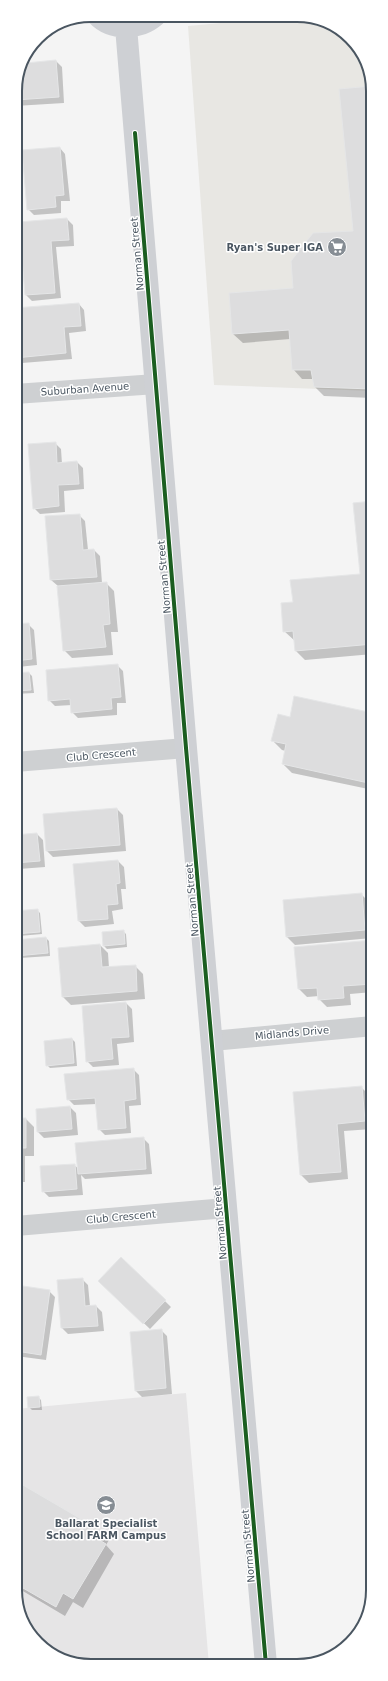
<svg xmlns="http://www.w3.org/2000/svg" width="388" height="1681" font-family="'DejaVu Sans',sans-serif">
<rect width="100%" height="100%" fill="#f4f4f4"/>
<path fill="#e8e7e3" d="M285,17L317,18L354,41L372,81V391L214,385L188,26Z"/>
<path fill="#e6e5e6" d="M186,1393L209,1665L76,1664L34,1640L16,1600V1409Z"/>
<path fill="#0003" d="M56,61L62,67L64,103L15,106V86L25,64Z
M372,87V398L324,396L315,387L313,379H302L293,369L290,339L243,343L233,334L294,289L354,232L340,90Z
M60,148L65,154L70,201H61V213L34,215L28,209Z
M15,218L19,223L67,219L73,225L74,246L56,247L61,298L32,301L26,295L22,246H15Z
M79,304L84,310L86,331L69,333L72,359L22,363L16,357Z
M55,443L61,449L62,464L77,462L83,468L84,489L64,491L65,512L40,514L34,508Z
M373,502V654L305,660L296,651L295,641L284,631L294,603L361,574Z
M17,515L20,518L22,540L15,541V516Z
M79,515L85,521L88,550H94L100,556L102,583H106L114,591L118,632H111L113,655L72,658L64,650L58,586L51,580Z
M28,624L34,630L37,665L18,667L15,664V625Z
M117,665L123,671L126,703H117V715L78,718L72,712V705L55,706L49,700Z
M29,673L32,676L34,693L15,694V674Z
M373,714V790L292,773L283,764L286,751L282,750L273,741L291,718Z
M117,809L123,815L126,851L53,857L47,851L45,815Z
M37,834L43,840L45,867L19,869L15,866V836Z
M118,861L124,867L126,889H121L123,909L112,911L114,924L85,927L79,921Z
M361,894L369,902L372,938L295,945L287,937Z
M37,910L40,913L42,934L19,936L16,933Z
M123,931L126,934L127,947L107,949L104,946Z
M46,938L49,941L50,956L20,958L17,955Z
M373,941V992L350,994L351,1005L327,1007L319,999V996L307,997L299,989Z
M100,945L108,953L109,968L135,966L143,974L145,999L71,1005L63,997Z
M126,1003L132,1009L134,1042L117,1044L119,1065L93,1067L87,1061Z
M72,1039L75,1042L77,1066L50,1068L47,1065Z
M133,1069L139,1075L141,1105L129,1106L131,1133L105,1135L99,1129L97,1104L74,1105L68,1099Z
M361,1087L369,1095L372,1129L344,1131L348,1179L309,1183L301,1175Z
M70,1107L76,1113L78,1135L44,1138L38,1132L37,1110Z
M15,1119H26L34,1127V1156H25V1182H15Z
M143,1138L149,1144L152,1174L85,1179L81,1175L83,1195L49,1197L43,1191L74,1165L79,1169Z
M121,1258L171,1307L150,1329L100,1281Z
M82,1279L88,1285L90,1306H96L102,1312L104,1331L68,1334L62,1328L58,1281Z
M16,1286L49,1291L55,1297L46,1360L16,1356Z
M161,1330L167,1336L172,1394L142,1397L136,1391Z
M38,1397L41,1400L42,1410H32L29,1407Z
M16,1482L99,1531L109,1540L106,1545L114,1554L83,1608L73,1602L65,1616L16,1587Z"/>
<path fill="#ddddde" stroke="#e5e6e7" d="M56,60L59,97L15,100V86L26,63Z
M372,86V389L314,387L311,370H292L289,330L232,334L229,293L293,288L291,261L313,233L353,231L339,89Z
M60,147L64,195L55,196L56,207L27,210L22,150Z
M67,218L69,240L51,241L55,293L25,295L19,222Z
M15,221L17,240H15Z
M79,303L81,326L64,327L66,353L15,358V308Z
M56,442L57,463L77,461L79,484L58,485L59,506L33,509L28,444Z
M373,501V644L295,651L293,631L283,632L281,603L293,602L290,580L360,574L353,503Z
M18,514L19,538H15V515Z
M80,514L83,550L94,549L97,577L50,580L45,516Z
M107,582L110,624L103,625L106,647L63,651L57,586Z
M29,623L32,659L15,661V624Z
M118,664L121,697L111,698L112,709L71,713L70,699L48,701L46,670Z
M29,672L31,690L15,691V673Z
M294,696L373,713V784L282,764L286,744L271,741L278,714L290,717Z
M117,808L120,845L46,851L43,814Z
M37,833L40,861L15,863V835Z
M118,860L120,883L116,884L118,904L107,905L108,919L78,921L73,864Z
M362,893L365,930L286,937L283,900Z
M38,909L40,932L15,934V911Z
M124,930L125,944L103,946L102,932Z
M46,937L48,953L16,956L15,940Z
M373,940V984L343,986L344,998L318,1000L317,988L298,989L294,947Z
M100,944L102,967L136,965L137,991L62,997L58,948Z
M126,1002L129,1037L111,1038L113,1059L86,1062L82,1006Z
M72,1038L74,1063L46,1066L44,1041Z
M134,1068L136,1099L124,1101L126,1128L98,1130L95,1098L67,1100L64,1074Z
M362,1086L365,1121L337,1124L341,1172L300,1175L293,1092Z
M70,1106L72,1129L37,1132L36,1109Z
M15,1118H26V1148H17V1175H15Z
M144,1137L146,1169L78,1174L75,1143Z
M75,1164L77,1189L42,1192L40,1166Z
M121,1257L166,1300L143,1324L98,1281Z
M83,1278L85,1306L96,1305L98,1326L61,1328L57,1280Z
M16,1285L50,1290L41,1355L16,1351Z
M162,1329L166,1388L135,1391L130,1332Z
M39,1396L40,1407L28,1408L27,1397Z
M16,1481L100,1530L96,1538L106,1544L73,1599L63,1593L56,1607L16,1584Z"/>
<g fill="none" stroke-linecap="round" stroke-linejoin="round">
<path stroke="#ced0d2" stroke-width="20" d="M15,394L156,384
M15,762L186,748
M212,1041L373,1026
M16,1226L226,1208"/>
<path stroke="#ced0d4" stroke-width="22" d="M97,15C112,31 140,29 155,16
M126,27L186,748L266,1665"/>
<g stroke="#fff" stroke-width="6">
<path id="cycleway" d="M135,133L186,748L266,1665"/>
</g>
<use href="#cycleway" stroke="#1b5e20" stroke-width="4"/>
</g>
<defs>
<g id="supermarket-disc" transform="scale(1)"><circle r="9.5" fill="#868d94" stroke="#fff"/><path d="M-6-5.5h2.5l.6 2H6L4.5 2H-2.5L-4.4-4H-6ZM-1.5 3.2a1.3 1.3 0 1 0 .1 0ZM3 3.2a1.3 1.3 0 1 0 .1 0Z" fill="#fff"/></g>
<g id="school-disc" transform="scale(1)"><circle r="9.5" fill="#868d94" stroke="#fff"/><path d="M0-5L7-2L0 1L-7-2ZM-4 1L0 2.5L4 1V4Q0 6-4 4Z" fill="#fff"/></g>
</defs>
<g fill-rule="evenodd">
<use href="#supermarket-disc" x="337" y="247"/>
<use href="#school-disc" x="106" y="1505"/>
</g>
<g text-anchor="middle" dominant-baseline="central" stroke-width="3" stroke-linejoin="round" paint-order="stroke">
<g font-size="10" font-weight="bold" fill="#4a5661" stroke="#fff" text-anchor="end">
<text x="323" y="247">Ryan's Super IGA</text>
<text x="106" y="1523" text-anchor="middle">Ballarat Specialist<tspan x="106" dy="12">School FARM Campus</tspan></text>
</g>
<g font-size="10" fill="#4a5661" stroke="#fff">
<text transform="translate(137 254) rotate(-95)">Norman Street</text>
<text transform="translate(85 389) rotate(-4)">Suburban Avenue</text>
<text transform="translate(164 577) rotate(-95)">Norman Street</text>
<text transform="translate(101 755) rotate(-5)">Club Crescent</text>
<text transform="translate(192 900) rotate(-95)">Norman Street</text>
<text transform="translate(292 1033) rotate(-5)">Midlands Drive</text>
<text transform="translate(121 1217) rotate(-5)">Club Crescent</text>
<text transform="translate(220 1223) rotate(-95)">Norman Street</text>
<text transform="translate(248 1546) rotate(-95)">Norman Street</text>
</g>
</g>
<path d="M0 0H388V1681H0ZM91 22H297A69 69 0 0 1 366 91V1590A69 69 0 0 1 297 1659H91A69 69 0 0 1 22 1590V91A69 69 0 0 1 91 22Z" fill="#fff" fill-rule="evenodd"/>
<path fill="none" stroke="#4a5661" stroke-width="2" d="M91 22H297A69 69 0 0 1 366 91V1590A69 69 0 0 1 297 1659H91A69 69 0 0 1 22 1590V91A69 69 0 0 1 91 22Z"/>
</svg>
